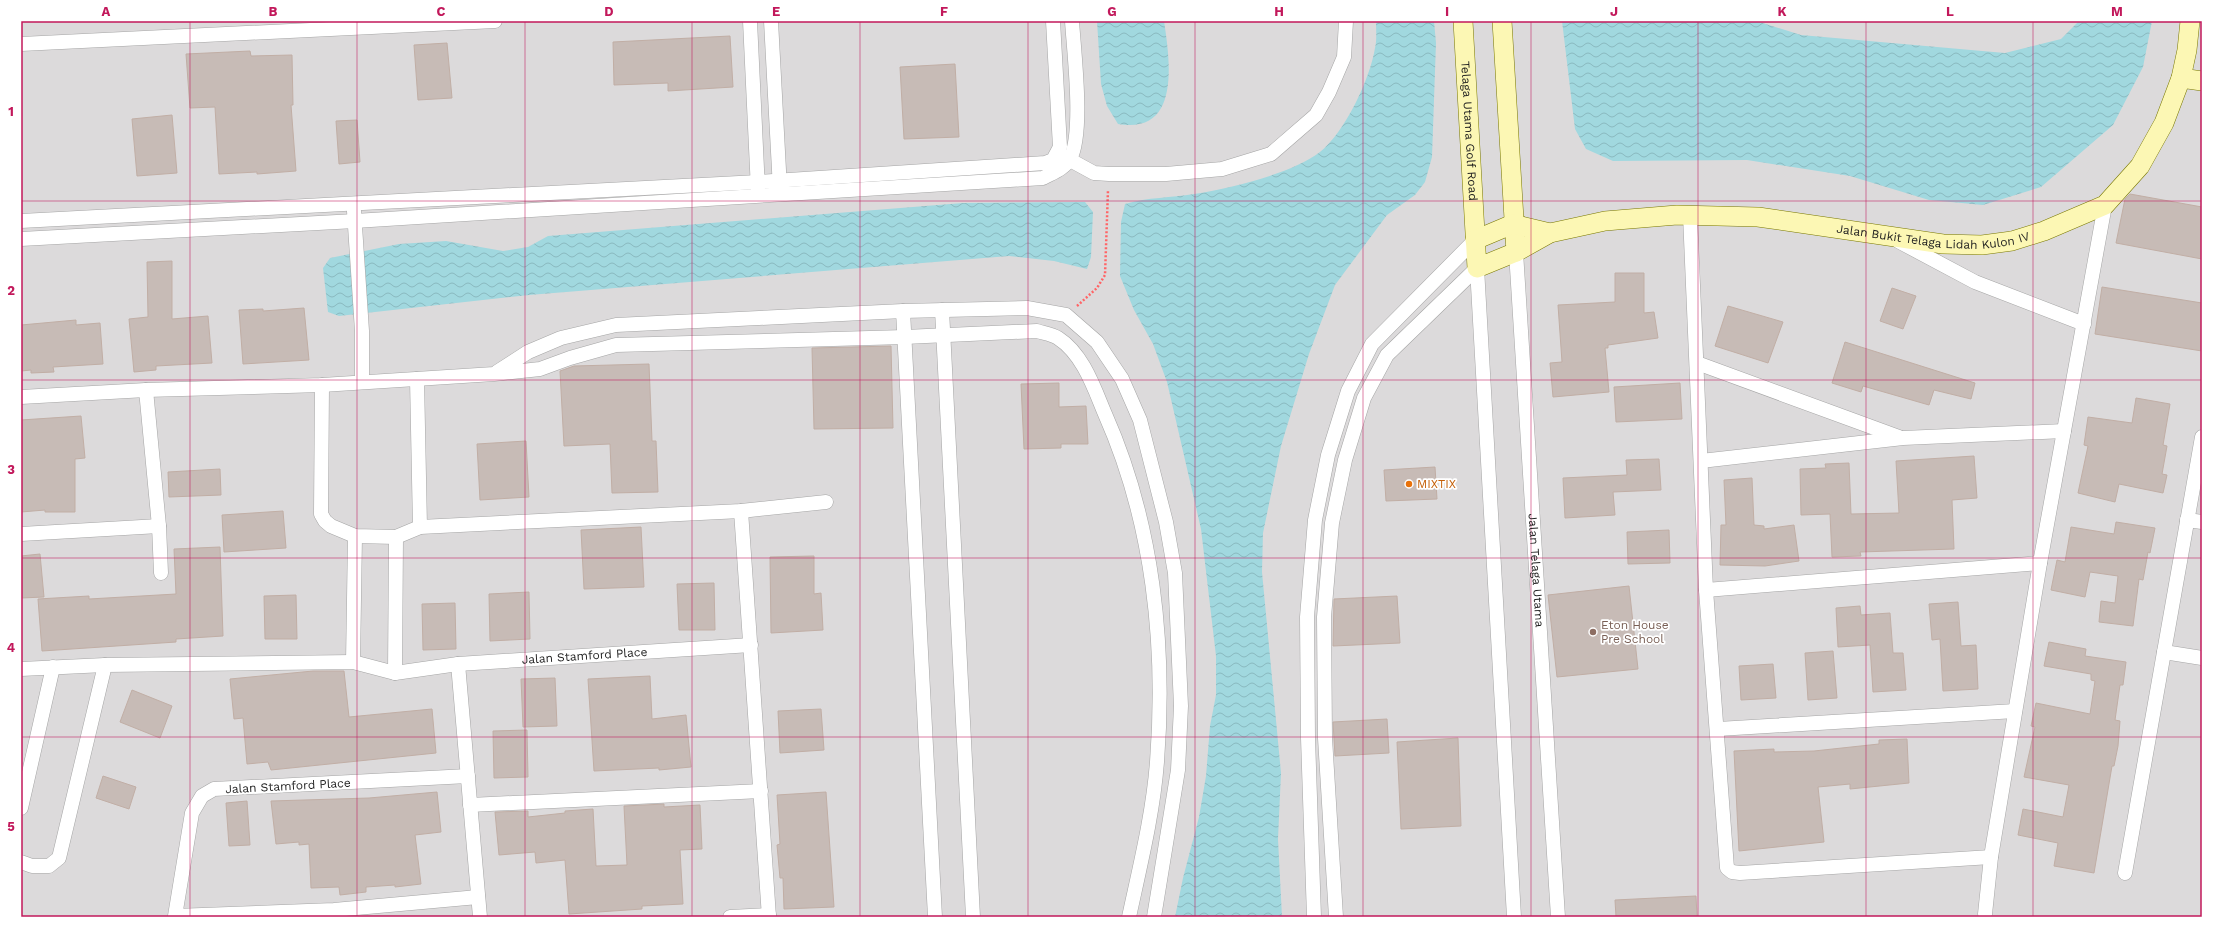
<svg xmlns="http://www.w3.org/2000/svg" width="2223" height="938" font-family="'Work Sans',sans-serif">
<defs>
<pattern id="water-waves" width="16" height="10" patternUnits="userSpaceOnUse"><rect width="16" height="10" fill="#a1d8df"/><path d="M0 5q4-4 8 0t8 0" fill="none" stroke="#8ab9bf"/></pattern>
</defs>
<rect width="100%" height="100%" fill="#efeae3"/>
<path fill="#dcdadb" d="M21,21H2202V917H21Z"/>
<path fill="url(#water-waves)" d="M1097,21H1164C1170,61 1181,135 1118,124L1107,106L1101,84Z
M1376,21H1434L1436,43L1432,157L1425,182L1415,195L1387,215L1335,285L1309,354L1281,446L1263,533L1262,572L1281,773L1278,839L1282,917H1175L1183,878L1199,817L1206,776L1210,726L1216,695V656L1201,529L1167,382L1153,344L1134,310L1120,276L1121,222L1125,204C1148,197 1171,198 1194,194C1231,188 1291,174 1320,152C1345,132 1370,79 1375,48C1377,40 1376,30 1376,21Z
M1562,21H1756L1801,35L2005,53L2061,39L2079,21H2152L2143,67L2113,125L2041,187L1983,205L1929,200L1850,176L1747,160L1613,161L1586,149L1575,129Z
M1085,202L1093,212L1091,257L1087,269L1054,261L1009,256L529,295L339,316L328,312L323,268L330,258L399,244L446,241L503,251L528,247L548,236L963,203Z"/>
<path fill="#c7bbb6" stroke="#c1aea5" d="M730,36L733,87L668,91V83L614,85L613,42Z
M447,43L452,98L418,100L414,45Z
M250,51L251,56L292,55L293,105H291L296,171L257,174V172L219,174L215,107L190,108L186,54Z
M955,64L959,137L904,139L900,67Z
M172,115L177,173L137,176L132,119Z
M357,120L360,162L339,164L336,121Z
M2130,194L2202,207V259L2116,243L2125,199Z
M172,261V319L208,316L212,363L156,366V370L134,372L129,319L148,317L147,262Z
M1615,273H1644V313L1654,312L1658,338L1608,345V348H1605L1609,392L1553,397L1550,363L1562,362L1558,305L1615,302Z
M2102,287L2202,303V351L2095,334Z
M1892,288L1916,296L1903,329L1880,321Z
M1728,306L1783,322L1768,363L1715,346Z
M304,308L309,360L243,364L239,310L263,309V311Z
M76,320V325L100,323L103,364L53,367L54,372L31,373V370L21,371V325Z
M1845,342L1975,383L1971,399L1934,390L1929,405L1863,386L1861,392L1832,383Z
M891,346L893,428L814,429L812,348Z
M649,364L652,441H656L658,492L612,493L610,444L564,446L560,371L574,366Z
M1059,383V407L1086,406L1088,444H1061V448L1024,449L1021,384Z
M1680,383L1682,419L1616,422L1614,387Z
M2136,398L2170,404L2163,445L2167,446L2162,474L2167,475L2163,493L2119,484L2115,502L2078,493L2088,446L2084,445L2088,417L2132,423Z
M81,416L85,458L75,459V512H45V510L21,512V420Z
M526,441L529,497L480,500L477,444Z
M1974,456L1977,498L1952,500L1954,549L1860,552L1861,556L1832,557L1830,514L1801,515L1800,469L1826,468L1825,464L1849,463L1851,514L1899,513L1896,461Z
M1659,459L1661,490L1613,492L1615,515L1565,518L1563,478L1627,475L1626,460Z
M1435,467L1437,499L1386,501L1384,470Z
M220,469L221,495L169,497L168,472Z
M1752,478L1754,525L1764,526V529L1794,525L1799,561L1765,566L1720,565L1721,525H1726L1724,480Z
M283,511L286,548L224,552L222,515Z
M2116,522L2155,528L2150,553L2148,552L2143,580L2139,579L2133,626L2099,622L2101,601L2115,603L2118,576L2090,572L2085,597L2051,590L2057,560L2065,562L2071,527L2114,534Z
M641,527L644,587L584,589L581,530Z
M1669,530L1670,563L1628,564L1627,532Z
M220,547L223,636L176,639V642L42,651L38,599L89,596V599L176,594L174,549Z
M40,554L44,597L21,598V556Z
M814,556V594L821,593L823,630L771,633L770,557Z
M714,583L715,630H679L677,584Z
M1629,586L1638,669L1557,677L1548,595Z
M529,592L530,639L490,641L489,594Z
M296,595L297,639H265L264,596Z
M1397,596L1400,643L1333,646L1334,599Z
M1958,602L1961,646L1976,645L1978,689L1943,691L1940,639L1932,640L1929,604Z
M455,603L456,649L423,650L422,604Z
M1860,606L1861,615L1890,613L1893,653H1903L1906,690L1873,692L1870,645L1838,647L1836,608Z
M2049,642L2086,649L2085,656L2126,662L2123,685H2120L2115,720L2120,721L2118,746L2114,766H2112L2094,873L2054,866L2058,843L2018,835L2023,809L2063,817L2069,785L2024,777L2035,727L2031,726L2036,703L2090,714L2095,681L2091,680V674L2044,666Z
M1833,651L1837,698L1808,700L1805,653Z
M1773,664L1776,698L1741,700L1739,666Z
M313,671H344L349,717L432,709L436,753L271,770L268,762L247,764L243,718L234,719L230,679Z
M650,676L652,719L686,715L691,767L659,770V768L594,771L588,679Z
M555,678L557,726L523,727L521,679Z
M132,690L172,706L160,738L120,722Z
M821,709L824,750L780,753L778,711Z
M1387,719L1389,753L1335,756L1333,722Z
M527,730L528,777L494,778L493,731Z
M1458,738L1461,826L1401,829L1397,742Z
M1907,739L1909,783L1850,789V784L1818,787L1824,842L1739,851L1734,751L1774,749V752L1814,751L1879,744V740Z
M103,776L136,787L129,809L96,798Z
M437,792L441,832L415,835L421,884L395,887V885L366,887V892L340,895L339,887L311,888L309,844L299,845V842L276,844L271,801L369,798Z
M826,792L834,907L784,909L783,878H780L777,845L780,844L777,795Z
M247,801L250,845L229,846L226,803Z
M664,804V807L700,805L702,849L680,850L683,904L642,906V909L569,914L565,860L536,863L535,852L499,855L495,812L528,811V817L565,813V811L593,809L596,866L627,865L624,806Z
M1696,896L1697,917H1616L1615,900Z"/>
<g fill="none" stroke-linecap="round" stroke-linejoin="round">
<g stroke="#a5a5a5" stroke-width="15">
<g id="street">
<path d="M750,21L758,190"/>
<path d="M771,21L780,189"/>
<path d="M21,44L495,21"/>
<path d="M1061,155L1094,173L1109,174H1166L1222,169L1271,154L1316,115L1329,92L1344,57L1346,21"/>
<path d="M354,211L362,331V382"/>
<path d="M1690,215L1706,590L1727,868L1732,872L1740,873L1991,857"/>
<path d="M21,221L758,182L1045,163L1053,160L1060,147L1053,21"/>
<path d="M21,239L355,221L1043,178C1052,173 1064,169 1070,159C1084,133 1074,53 1072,21"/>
<path d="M1898,241L1975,282L2084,324"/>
<path id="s1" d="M1516,252L1558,917"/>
<path d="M1477,268L1514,917"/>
<path d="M942,310L973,917"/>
<path d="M903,311L935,917"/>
<path d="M1697,363L1899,437"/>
<path d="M497,372L528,352L561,338L616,325L903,311L1027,308L1066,315L1097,342L1122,379L1140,420L1166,522L1175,573L1181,706L1178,770L1154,917"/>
<path d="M417,379L420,527"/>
<path d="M322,385L321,514L325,521L331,526L355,536L396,537L420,527L741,511L826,502"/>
<path d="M146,390L159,526L161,573"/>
<path d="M21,397L146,390L322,385L494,374L540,369L570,358L616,345L905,337L1037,331C1043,333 1052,334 1058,338C1083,354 1094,388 1105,414C1153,522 1166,645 1157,762C1153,814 1140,866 1129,917"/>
<path d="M1701,461L1903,438L2064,431"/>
<path d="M741,511L769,917"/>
<path d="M2187,520L2202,522"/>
<path d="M21,534L159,526"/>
<path d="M1706,590L2040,563"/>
<path d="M2164,652L2202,658"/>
<path d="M353,662L355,536"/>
<path d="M458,664L480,917"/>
<path id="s2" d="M21,669L105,665L353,662L395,673L458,664L751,645"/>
<path d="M395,673L396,537"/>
<path d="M1718,729L2015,711"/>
<path d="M468,776L214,789L202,796L192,813L175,916L334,910L478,897"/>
<path d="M470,805L761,791"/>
<path d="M21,808L53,667"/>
<path d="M21,862L32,866H49L59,858L105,665"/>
<path d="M2125,873L2202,437"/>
<path d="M1985,914L1991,857L2040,563L2105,205"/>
<path d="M730,917L769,915"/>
<path d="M1314,917L1308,738L1307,617L1315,520L1328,455L1348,391L1372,344L1475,240"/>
<path d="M1336,917L1325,738L1324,617L1332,523L1345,460L1364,398L1387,355L1477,268"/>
</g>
</g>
<g stroke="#797800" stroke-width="20">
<g id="secondary">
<path id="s3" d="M1463,21L1477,268L1516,252L1550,233L1605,221L1677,215L1758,217L1943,244L1982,245L2012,241L2044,231L2105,205L2140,166L2164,123L2181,78L2187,50L2190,21"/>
<path d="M1502,21L1516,252"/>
<path d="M2181,78L2202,81"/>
<path d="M1475,240L1513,224L1550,233"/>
</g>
</g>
<path stroke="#ff6466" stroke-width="2.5" stroke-dasharray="2 2" stroke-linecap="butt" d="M1077,306L1097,288L1105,275L1108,190"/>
<use href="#street" stroke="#fff" stroke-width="14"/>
<use href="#secondary" stroke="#fcf7b4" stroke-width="19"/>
</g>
<path fill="none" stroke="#c2185b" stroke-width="1" stroke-opacity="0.55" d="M190,21V917M357,21V917M525,21V917M692,21V917M860,21V917M1028,21V917M1195,21V917M1363,21V917M1531,21V917M1698,21V917M1866,21V917M2033,21V917M21,201H2202M21,380H2202M21,558H2202M21,737H2202"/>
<circle fill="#e8710a" stroke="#fff" stroke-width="1.5" cx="1409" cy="484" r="4"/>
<circle fill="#8d6e63" stroke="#fff" stroke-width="1.5" cx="1593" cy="632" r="4"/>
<g text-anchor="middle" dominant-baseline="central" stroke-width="3.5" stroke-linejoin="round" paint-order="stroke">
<g font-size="12" fill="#1e1e1e" stroke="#fff">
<text stroke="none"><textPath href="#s3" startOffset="110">Telaga Utama Golf Road</textPath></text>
<text stroke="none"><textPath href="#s3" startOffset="715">Jalan Bukit Telaga Lidah Kulon IV</textPath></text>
<text stroke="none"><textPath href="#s1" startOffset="319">Jalan Telaga Utama</textPath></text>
<text stroke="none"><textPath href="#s2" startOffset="566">Jalan Stamford Place</textPath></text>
<text transform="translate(288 786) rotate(-3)">Jalan Stamford Place</text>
</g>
<g font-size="12" fill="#c56008" stroke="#fff" text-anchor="start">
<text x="1417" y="484">MIXTIX</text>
</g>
<g font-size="12" fill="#785e54" stroke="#fff" text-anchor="start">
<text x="1601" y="625">Eton House<tspan x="1601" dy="14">Pre School</tspan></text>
</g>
</g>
<rect width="2223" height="938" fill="none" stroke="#ffffff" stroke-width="44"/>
<rect x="22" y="22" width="2179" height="894" fill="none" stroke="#c2185b" stroke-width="1.5"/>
<g font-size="13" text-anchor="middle" font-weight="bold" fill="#c2185b">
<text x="106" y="16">A</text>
<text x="273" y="16">B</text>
<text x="441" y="16">C</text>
<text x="609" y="16">D</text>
<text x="776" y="16">E</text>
<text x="944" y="16">F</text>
<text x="1112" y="16">G</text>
<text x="1279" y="16">H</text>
<text x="1447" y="16">I</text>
<text x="1614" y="16">J</text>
<text x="1782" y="16">K</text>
<text x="1950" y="16">L</text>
<text x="2117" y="16">M</text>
<text x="11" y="116">1</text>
<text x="11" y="295">2</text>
<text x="11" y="474">3</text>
<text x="11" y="652">4</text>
<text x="11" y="831">5</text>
</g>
</svg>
